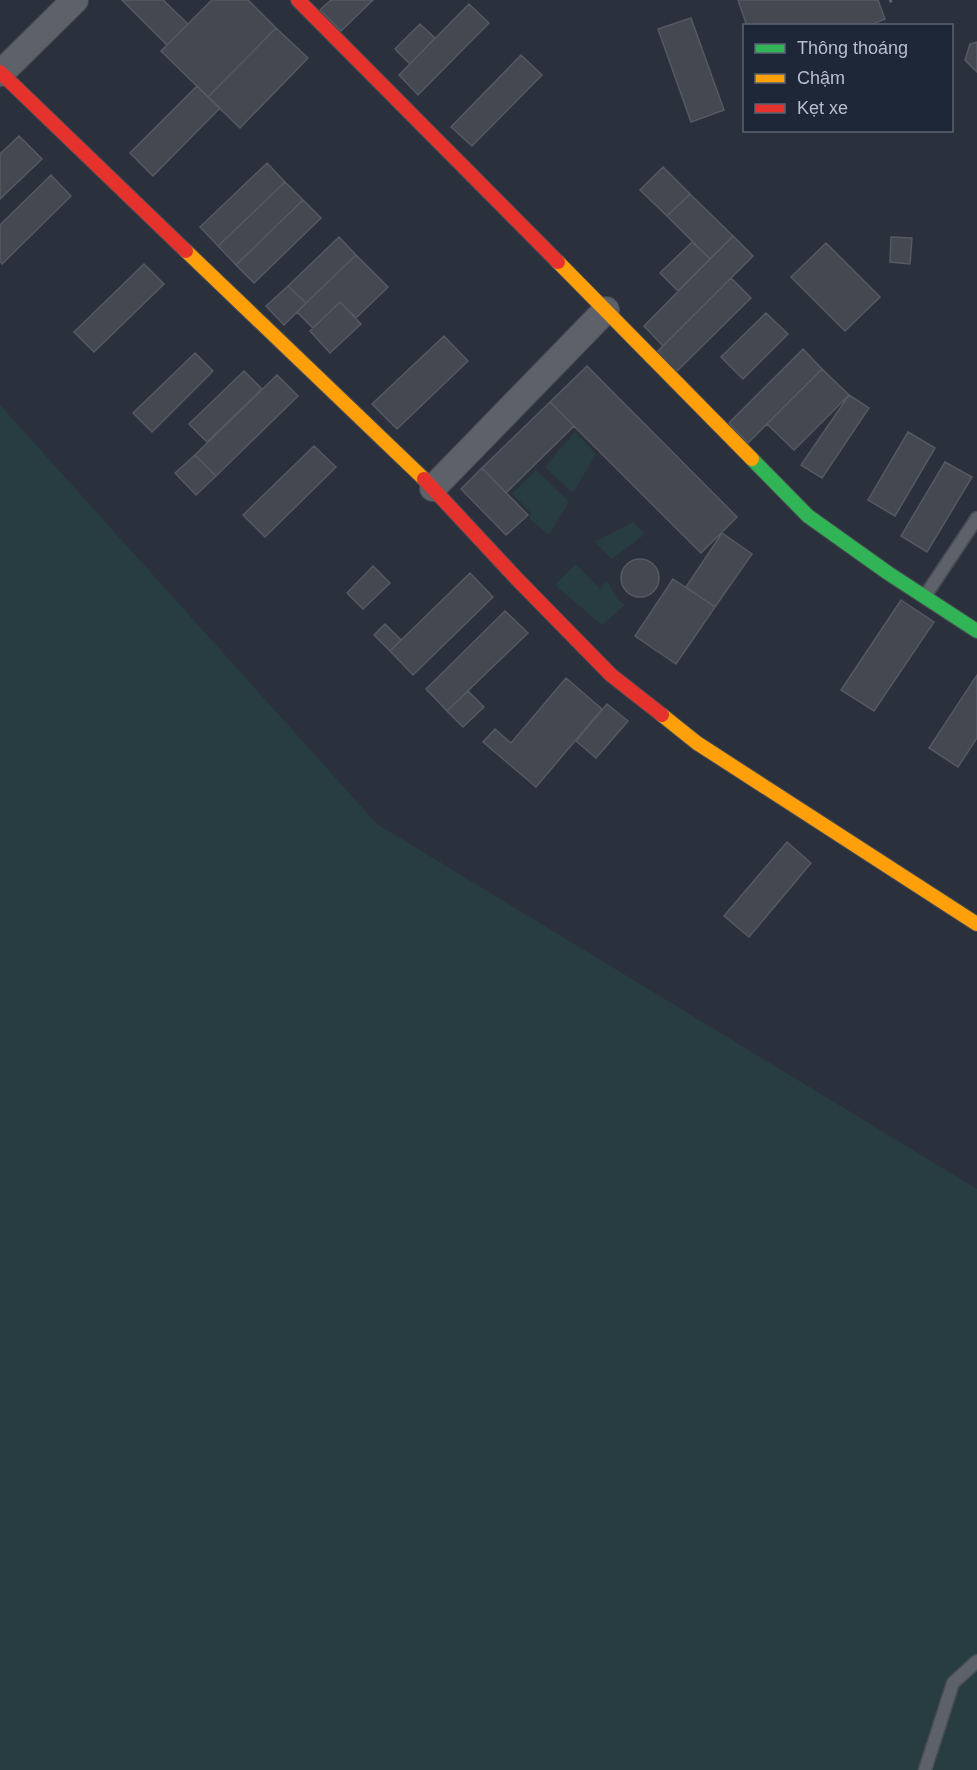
<svg xmlns="http://www.w3.org/2000/svg" width="977" height="1770" font-family="Arial,sans-serif">
<rect width="100%" height="100%" fill="#2b313c"/>
<path fill="#283d42" d="M0,405L377,824L977,1189V1770H0Z
M575,432L596,454L573,493L545,467Z
M536,470L569,502L549,535L529,518L531,513L512,494Z
M633,522L645,534L612,559L595,542Z
M576,564L600,589L606,582L609,584L618,600L625,605L602,625L555,585Z"/>
<path fill="#434851" stroke="#545963" stroke-width="1.5" d="M122,0H163L188,24L167,45Z
M212,0H248L276,28L208,97L161,51Z
M331,0H373L341,31L320,10Z
M738,0H878L885,19L868,26H747Z
M469,4L489,23L418,95L399,75Z
M691,18L724,110L691,122L658,29Z
M420,24L435,38L410,64L395,49Z
M276,28L308,58L240,128L208,97Z
M977,42V72L965,60L970,44Z
M521,55L542,75L472,146L451,127Z
M197,86L220,108L153,176L130,153Z
M19,136L42,159L0,199V154Z
M267,163L285,182L218,246L200,227Z
M663,167L690,194L667,216L640,190Z
M51,175L71,196L2,264L0,261V225Z
M285,182L303,200L236,265L218,246Z
M690,194L733,236L710,259L667,216Z
M303,200L321,218L254,283L236,265Z
M733,236L753,256L663,346L644,326Z
M339,237L356,255L306,303L288,286Z
M891,237L912,238L910,264L890,262Z
M692,242L710,259L678,291L660,273Z
M826,243L880,297L845,331L791,277Z
M356,255L388,287L356,318L340,302L313,328L297,312Z
M144,264L164,284L94,352L74,332Z
M731,278L751,298L676,372L657,352Z
M288,286L306,303L284,325L266,306Z
M340,302L361,324L330,353L310,331Z
M766,313L788,334L743,379L721,357Z
M444,336L468,361L397,429L372,404Z
M803,349L822,369L748,443L729,423Z
M195,353L213,371L152,432L133,413Z
M587,366L737,517L701,553L550,402Z
M822,369L849,395L794,450L767,424Z
M244,371L262,389L207,442L189,424Z
M277,375L298,396L216,476L195,455Z
M849,395L869,408L822,478L801,465Z
M550,402L574,426L506,493L482,468Z
M908,432L935,448L895,516L868,500Z
M314,446L336,467L265,537L243,515Z
M195,455L216,476L196,495L175,473Z
M945,462L972,477L927,552L901,536Z
M482,468L528,515L506,535L461,489Z
M722,533L752,554L715,607L686,587Z
M621 578a19 19 0 1 1 38 0a19 19 0 1 1-38 0Z
M373,566L390,583L363,609L347,593Z
M470,573L493,597L413,675L390,651Z
M673,579L715,607L676,664L635,636Z
M901,600L934,622L874,711L841,690Z
M505,611L528,633L447,711L426,689Z
M385,624L401,640L390,651L374,635Z
M977,675V738L958,767L929,748Z
M566,678L602,709L536,787L483,742L495,729L511,743Z
M468,691L484,707L463,727L447,711Z
M607,704L628,721L596,758L576,741Z
M787,842L811,863L749,937L724,916Z"/>
<g fill="none" stroke-linecap="round" stroke-linejoin="round">
<g stroke="#484c54" stroke-width="15">
<path id="lane" d="M925,596L977,518
M925,1770L953,1683L977,1661"/>
</g>
<g stroke="#484c54" stroke-width="28">
<path id="street" d="M1,73L75,0
M433,488L606,310"/>
</g>
<g stroke="#484c54" stroke-width="16">
<path id="fast" d="M752,459L808,516L888,573L977,631"/>
</g>
<g stroke="#484c54" stroke-width="16">
<path id="slow" d="M186,251L424,479
M558,262L752,459
M662,715L697,743L977,924"/>
</g>
<g stroke="#484c54" stroke-width="16">
<path id="jam" d="M298,0L558,262
M0,72L186,251
M424,479L517,579L611,675L662,715"/>
</g>
<path stroke="#5a6066" stroke-width="4" stroke-dasharray="4.5 4.5" stroke-linecap="butt" d="M889,1L892,0"/>
<use href="#lane" stroke="#5d6169" stroke-width="12"/>
<use href="#street" stroke="#5d6169" stroke-width="26"/>
<use href="#fast" stroke="#30b455" stroke-width="14"/>
<use href="#slow" stroke="#ff9f0a" stroke-width="14"/>
<use href="#jam" stroke="#e5322d" stroke-width="14"/>
</g>
<rect x="743" y="24" width="210" height="108" fill="#1e2737" stroke="#5b6373" stroke-width="1.5"/>
<rect x="755" y="44" width="30" height="9" fill="#30b455" stroke="#5b6373" stroke-width="1.5"/>
<text x="797" y="54" font-size="18" fill="#b7becc">Thông thoáng</text>
<rect x="755" y="74" width="30" height="9" fill="#ff9f0a" stroke="#5b6373" stroke-width="1.5"/>
<text x="797" y="84" font-size="18" fill="#b7becc">Chậm</text>
<rect x="755" y="104" width="30" height="9" fill="#e5322d" stroke="#5b6373" stroke-width="1.5"/>
<text x="797" y="114" font-size="18" fill="#b7becc">Kẹt xe</text>
</svg>
